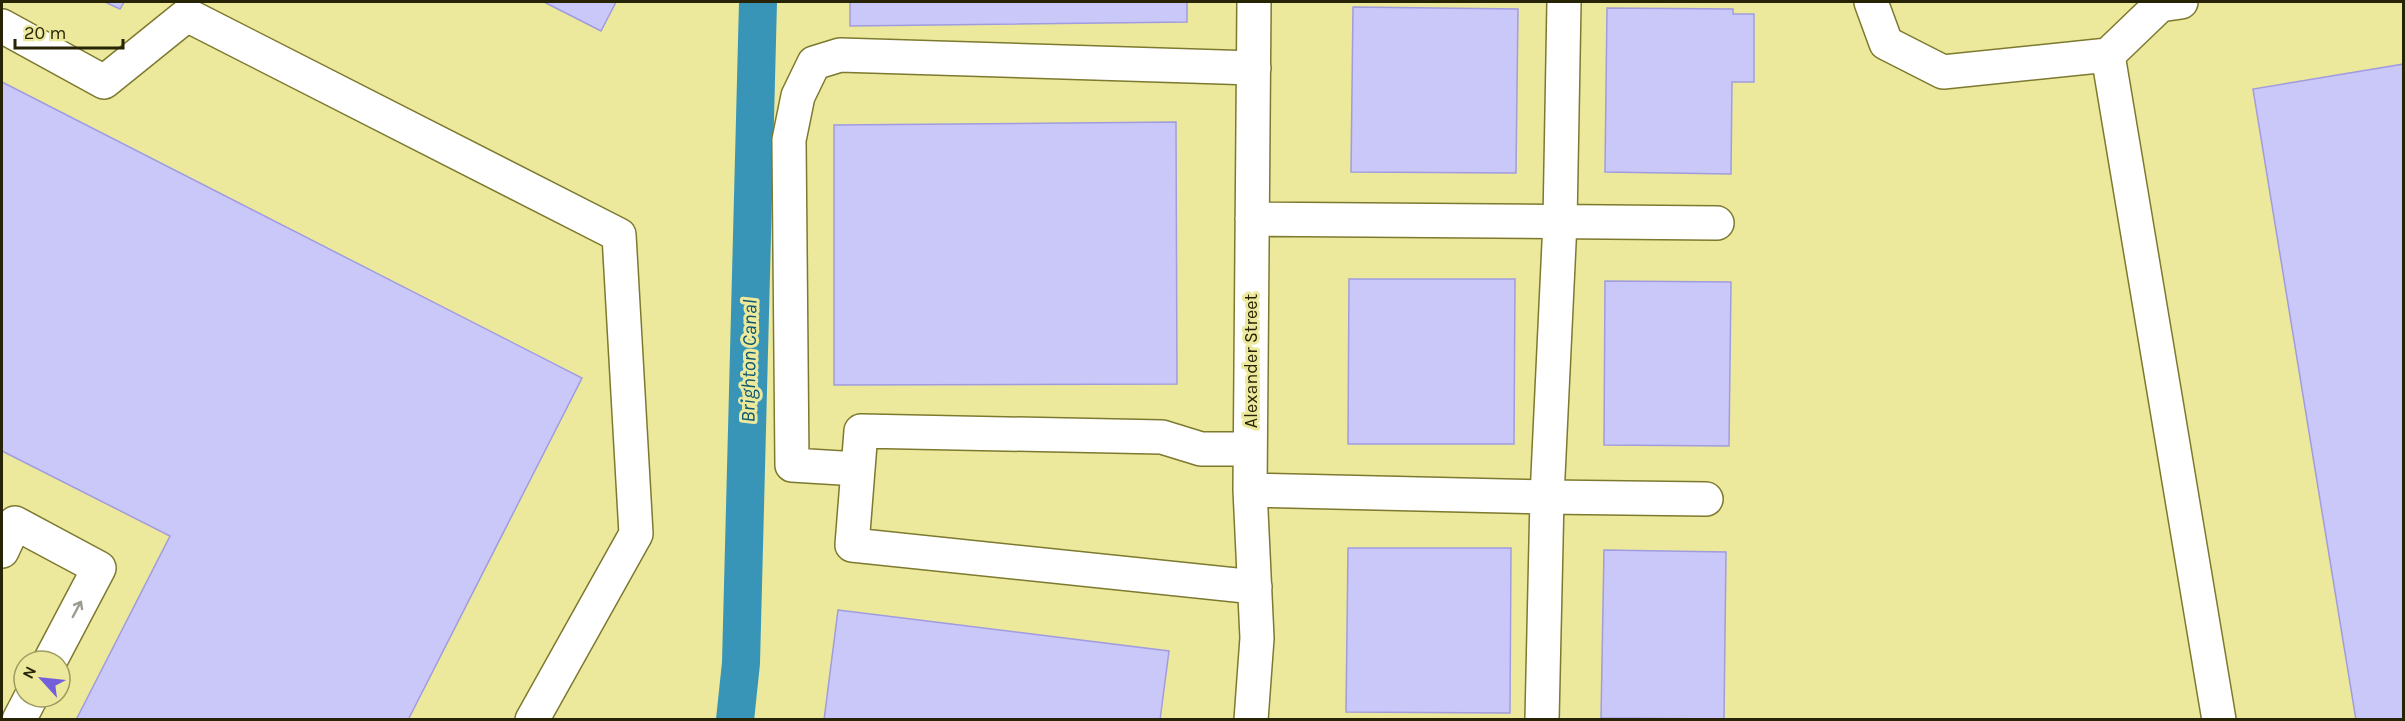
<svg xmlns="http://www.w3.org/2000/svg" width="2405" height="721" font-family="Karla,sans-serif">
<rect width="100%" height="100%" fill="#ece99d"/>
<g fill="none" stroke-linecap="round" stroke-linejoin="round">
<path stroke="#3995b7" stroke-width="38" d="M735,720L741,663L758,2"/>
</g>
<path fill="#cac8f8" stroke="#a09cdf" stroke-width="1.5" d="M105,2H124L120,9Z
M544,2H616L601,31Z
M850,2H1187V22L850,26Z
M1353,7L1518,9L1516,173L1351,172Z
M1607,8L1733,9V14H1754V82H1732L1731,174L1605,172Z
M2404,64V720H2356L2253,89Z
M2,82L582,378L408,720H76L170,536L2,451Z
M1176,122L1177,384L834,385V125Z
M1349,279H1515L1514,444H1348Z
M1605,281L1731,282L1729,446L1604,445Z
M1348,548H1511L1510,713L1346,712Z
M1604,550L1726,552L1724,719L1601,718Z
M838,610L1169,651L1160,720H824Z"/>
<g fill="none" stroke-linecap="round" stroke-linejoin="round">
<g stroke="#7d792f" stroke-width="36">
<path id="minor" d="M1871,2L1886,43L1943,72L2108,55
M2181,2L2160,5L2108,55L2219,720
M2,26L104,82L187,15L619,235L636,534L532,720
M1252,219L1717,223
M1250,449H1201L1162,437L861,431L852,545L1255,587
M858,469L792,465L789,140L798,96L814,63L840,55L1254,68
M1250,490L1547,497L1706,499
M2,551L15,523L99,568L50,661
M19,720L31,697
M1251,720L1257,638L1250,490L1254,2
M1542,720L1547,497L1560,222L1564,2"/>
</g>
<use href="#minor" stroke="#fff" stroke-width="33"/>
</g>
<defs><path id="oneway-shaft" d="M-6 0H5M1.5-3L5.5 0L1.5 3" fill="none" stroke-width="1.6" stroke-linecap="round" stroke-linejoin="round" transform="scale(1.5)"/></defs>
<use stroke="#9d9c8e" href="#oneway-shaft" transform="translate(77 609) rotate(-62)"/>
<g text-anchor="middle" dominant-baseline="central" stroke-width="6" stroke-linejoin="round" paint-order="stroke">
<g font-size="18" fill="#262405" stroke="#ece99d">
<text transform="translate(1251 361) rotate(-90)">Alexander Street</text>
</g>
<g font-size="20" font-style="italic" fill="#0d5871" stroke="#ece99d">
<text transform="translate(749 361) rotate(-89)">Brighton Canal</text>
</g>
</g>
<rect width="2405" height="721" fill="none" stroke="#262405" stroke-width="6"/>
<g transform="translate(42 679) rotate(297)"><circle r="28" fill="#ece99d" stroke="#9d9a60" stroke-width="1.5"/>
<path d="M0-4.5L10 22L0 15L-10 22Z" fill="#725fd9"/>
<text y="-9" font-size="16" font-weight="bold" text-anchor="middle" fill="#262405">N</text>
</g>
<path d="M15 39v9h108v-9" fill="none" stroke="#262405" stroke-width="3"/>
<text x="24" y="39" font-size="18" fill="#262405" stroke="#ece99d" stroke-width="4.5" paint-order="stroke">20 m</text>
</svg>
